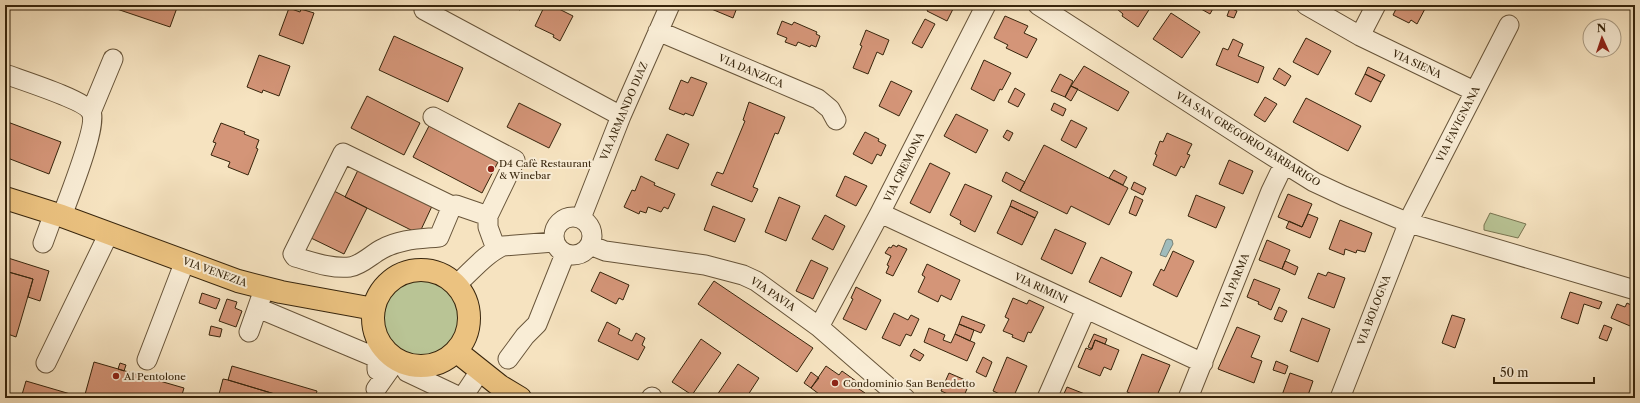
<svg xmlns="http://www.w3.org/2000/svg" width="1640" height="403" font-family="'Libre Caslon Text',serif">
<rect width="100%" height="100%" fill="#f6e3c0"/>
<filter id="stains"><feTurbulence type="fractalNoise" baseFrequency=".005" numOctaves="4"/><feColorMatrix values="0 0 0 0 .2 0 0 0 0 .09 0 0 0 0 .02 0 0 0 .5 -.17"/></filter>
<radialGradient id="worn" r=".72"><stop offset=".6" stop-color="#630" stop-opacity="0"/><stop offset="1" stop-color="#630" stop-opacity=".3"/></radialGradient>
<path fill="#b9c495" stroke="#787450" d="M1490,213L1526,224L1518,238L1484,230V225Z
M383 317a38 38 0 1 1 76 0a38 38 0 1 1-76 0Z"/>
<path fill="#a0bcbc" stroke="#768076" d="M1168,239L1172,240L1173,244L1166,257L1160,255L1166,240Z"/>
<path fill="#d49578" stroke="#37250c" d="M105,5H178L170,27Z
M506,5H523L520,10Z
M545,5H551L573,16L560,41L553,37L554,35L535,26Z
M710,5H738L733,18L709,8Z
M930,5H955L947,21L927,11Z
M1120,5H1152L1138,27L1122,16L1123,14L1117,9Z
M1194,5H1215L1210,14Z
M1398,5H1427L1417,24L1411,20L1409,23L1393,15Z
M289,8L300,12L301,9L314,13L303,44L279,35Z
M1230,8L1237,11L1234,18L1227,16Z
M1171,13L1200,32L1182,58L1153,39Z
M1005,16L1028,26L1024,33L1037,39L1027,58L1006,48L1008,45L994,38Z
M925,19L935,24L922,48L912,43Z
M782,21L792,25L794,22L817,32L816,34L820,36L816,47L811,45L810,47L798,42L796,46L785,42L787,38L777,34Z
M866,30L889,40L883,55L877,52L868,74L853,68L862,46L860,45Z
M394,36L463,68L448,102L379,70Z
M1306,38L1331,51L1318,75L1293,62Z
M1233,39L1243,44L1238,56L1264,67L1258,83L1216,65L1223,48L1228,50Z
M259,55L290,66L279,96L263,90L262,93L247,87Z
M984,60L1011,73L1002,90L1000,89L994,101L971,89Z
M1084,66L1129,92L1118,111L1071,86Z
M1368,67L1385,75L1381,82L1365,74Z
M1279,68L1291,76L1285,86L1273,79Z
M1060,74L1073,81L1065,97L1051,91Z
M1365,74L1381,82L1371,102L1355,94Z
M691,77L707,83L693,116L685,113L684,115L669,109L681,80L688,83Z
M891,81L912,91L899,116L879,106Z
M1071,86L1078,89L1071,101L1065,97Z
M1015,88L1025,94L1018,107L1008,102Z
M367,96L420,123L404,155L351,128Z
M1265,97L1277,104L1265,122L1254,115Z
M1306,98L1361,126L1348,151L1293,122Z
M749,102L785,117L778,134L775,133L753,187L758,189L752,202L711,185L717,172L723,174L745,121L743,120Z
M519,103L561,124L549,148L507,127Z
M1054,103L1066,109L1063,116L1051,110Z
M956,114L988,130L976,153L944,136Z
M1071,120L1087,128L1076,148L1061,140Z
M5,121L61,142L49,174L5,157Z
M221,123L245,132L244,134L259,140L256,148L258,149L248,175L228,167L230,162L211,155L216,143L213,142Z
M429,126L498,162L482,193L413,157Z
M1007,130L1013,133L1009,141L1003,137Z
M865,132L879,139L878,141L886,145L881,156L877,154L872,164L853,154Z
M1167,133L1192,144L1187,154L1190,155L1184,168L1181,166L1176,176L1153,165L1157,155L1155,154L1160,141L1163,142Z
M667,134L689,144L678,169L655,160Z
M1044,145L1128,188L1109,225L1071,206L1067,214L1020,191Z
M1229,160L1253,171L1243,194L1219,184Z
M930,163L950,173L930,213L910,203Z
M359,168L433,204L419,234L345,197Z
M1114,170L1127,177L1123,185L1109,178Z
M1006,172L1025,182L1020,191L1002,181Z
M641,176L655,183L654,185L675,194L668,209L664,207L661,212L648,207L646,213L640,211L639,214L624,207L632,190L635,191Z
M845,176L867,186L856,206L836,196Z
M1134,182L1146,188L1143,195L1131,189Z
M965,184L992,196L975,232L960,224L961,221L950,215Z
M334,191L367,208L344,254L311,238Z
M1288,194L1312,204L1302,227L1278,217Z
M1196,195L1225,207L1216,228L1188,216Z
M1135,196L1143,200L1136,216L1129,213Z
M779,197L800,206L786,241L765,232Z
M1012,200L1038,212L1035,218L1010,206Z
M713,206L745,219L735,242L704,230Z
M1010,206L1035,218L1022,245L997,233Z
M1308,214L1318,218L1310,238L1286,228L1289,221L1302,227Z
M825,215L845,226L833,250L812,239Z
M1340,220L1372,233L1365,252L1357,250L1356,253L1345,249L1344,255L1329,249Z
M1055,229L1086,243L1072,274L1041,259Z
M1267,240L1290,250L1282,269L1259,260Z
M893,245L897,247L898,245L907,249L893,276L886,273L889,266L887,265L891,256L885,253L889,247L891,248Z
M1173,251L1194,261L1177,297L1153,285L1161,269L1164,271Z
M5,257L49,271L40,301L28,297L33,279L5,271Z
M1101,257L1132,272L1121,297L1089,282Z
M811,260L828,268L813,299L796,291Z
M1285,261L1298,267L1295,275L1282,269Z
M927,264L960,280L951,300L941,295L938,302L918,292L925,277L922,275Z
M5,271L33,279L16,337L5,333Z
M600,272L629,285L623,300L619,298L616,304L591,291Z
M1328,272L1345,278L1334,308L1308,298L1318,273L1326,276Z
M1254,279L1280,289L1271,310L1258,304L1259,302L1247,297Z
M714,281L813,348L797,372L698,304Z
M856,287L881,300L866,330L843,319L853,299L851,298Z
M1570,292L1602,302L1599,309L1584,304L1578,324L1561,318Z
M202,293L220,299L216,309L199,303Z
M1013,298L1027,304L1029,300L1044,307L1031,333L1028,332L1024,342L1012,337L1013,335L1003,331L1009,319L1005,317Z
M227,299L237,302L235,308L242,311L236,327L219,321Z
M1627,303L1635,307V328L1611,318L1617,304L1625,307Z
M1279,307L1287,311L1282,322L1274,319Z
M894,313L908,320L911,315L919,319L911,336L906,334L900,346L882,338Z
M1452,315L1465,319L1455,348L1442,343Z
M962,316L985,325L981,333L959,324Z
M1302,318L1330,329L1318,362L1290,351Z
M607,322L620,329L618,334L632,341L636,333L645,338L642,345L645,347L638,360L598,341Z
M959,324L974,330L970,341L955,334Z
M1604,325L1612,328L1607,341L1599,338Z
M211,326L222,329L220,337L209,335Z
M1237,327L1260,336L1251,357L1262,361L1254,383L1218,369Z
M929,328L945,335L943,340L951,343L955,334L975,343L967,361L924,342Z
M1094,334L1107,339L1105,344L1095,340L1092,349L1088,347Z
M701,339L721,353L692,395L672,382Z
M1095,340L1119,350L1111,370L1104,367L1100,376L1078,367L1086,348L1091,350Z
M914,349L924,355L920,361L910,356Z
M1142,354L1170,365L1156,398H1142L1127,392Z
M983,357L992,362L986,377L976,372Z
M1007,357L1027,366L1013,398H1009L993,391Z
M1276,361L1288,366L1285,374L1273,370Z
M94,362L184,388L181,398H21L26,381L84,398Z
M120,363L126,365L124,371L118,369Z
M738,364L759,378L746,398H715Z
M232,366L317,391L315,398H288L228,380Z
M826,366L839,375L842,371L856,381L853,385L865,393L862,398H822L823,397L811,388Z
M811,372L819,378L811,388L804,383Z
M949,373L970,382L963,398H957L941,391Z
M1290,373L1313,381L1307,398H1281Z
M223,379L228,380L288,398H218Z
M1067,387L1095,398H1062Z"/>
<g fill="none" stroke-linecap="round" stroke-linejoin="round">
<g stroke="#675439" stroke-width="21">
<path id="minor" d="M1038,5L1258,147L1314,182L1344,196L1409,223L1635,290
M1306,5L1360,36L1474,91
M424,10L621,116
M658,31L818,99L830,109L836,120
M1360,36L1376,5
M5,74C21,80 85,100 91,112C98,125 68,199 62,216
M91,112L113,59
M433,117L515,160L488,216V227L496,249
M452,206L343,153L293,254L295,257C313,262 331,269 350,267C362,265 372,254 382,249C400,239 420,239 439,237L452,206L456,205L488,216
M880,213L1203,363
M554 236a19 19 0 1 1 38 0a19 19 0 1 1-38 0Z
M581,218L621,116L670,5
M43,243L54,213
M590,245L605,251L705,265L743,275L756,281L819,327L888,387L905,398
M456,285C471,272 485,254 503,246L554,242
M258,308L377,358
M819,327L880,213L986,5
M249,332L262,295
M508,359L525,336L537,324L565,254
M147,360L185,261
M46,363L109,233
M377,370V337
M376,389L393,365L402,362L407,372L462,398
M462,398L480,371
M651,398L652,397
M1047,398L1086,309
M1188,398L1271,191L1284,164
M1340,398L1412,214L1509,25"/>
</g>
<g stroke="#37250c" stroke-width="24">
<path id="major" d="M5,198L62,216L238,281L281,292L374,309
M373 318a48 48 0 1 1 96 0a48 48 0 1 1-96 0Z
M456,351L500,386L520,398"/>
</g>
<use href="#minor" stroke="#f9edd6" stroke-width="19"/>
<use href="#major" stroke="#ebc280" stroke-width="22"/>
</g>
<g fill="#8f2418" stroke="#f9edd6" stroke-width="1.5">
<circle cx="491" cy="169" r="4"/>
<circle cx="116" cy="376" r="4"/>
<circle cx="835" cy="383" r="4"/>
</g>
<g text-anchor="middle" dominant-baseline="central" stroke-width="4" stroke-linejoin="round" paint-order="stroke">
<g font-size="10" fill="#37250c" stroke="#f9edd6">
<text transform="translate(1417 64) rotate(25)">VIA SIENA</text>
<text transform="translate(751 71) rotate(23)">VIA DANZICA</text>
<text transform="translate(624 111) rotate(-67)">VIA ARMANDO DIAZ</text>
<text transform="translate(1458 124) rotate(-63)">VIA FAVIGNANA</text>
<text transform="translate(1248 139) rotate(32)">VIA SAN GREGORIO BARBARIGO</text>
<text transform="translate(904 167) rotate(-63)">VIA CREMONA</text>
<text transform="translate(215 272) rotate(20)">VIA VENEZIA</text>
<text transform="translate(1235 281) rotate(-68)">VIA PARMA</text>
<text transform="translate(1041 288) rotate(25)">VIA RIMINI</text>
<text transform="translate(773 294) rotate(34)">VIA PAVIA</text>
<text transform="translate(1374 310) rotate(-69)">VIA BOLOGNA</text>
</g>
<g font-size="10" fill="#37250c" stroke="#f9edd6" text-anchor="start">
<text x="499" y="163">D4 Cafè Restaurant<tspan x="499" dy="12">&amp; Winebar</tspan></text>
<text x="124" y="376">Al Pentolone</text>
<text x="843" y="383">Condominio San Benedetto</text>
</g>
</g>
<rect width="1640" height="403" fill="none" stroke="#f6e3c0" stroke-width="20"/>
<rect x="6" y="6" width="1628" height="391" fill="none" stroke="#37250c" stroke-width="2"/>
<rect x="10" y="10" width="1620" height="383" fill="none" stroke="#37250c"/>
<g transform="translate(1602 38) rotate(357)"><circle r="19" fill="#f9edd6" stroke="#ab9d85"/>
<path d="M0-3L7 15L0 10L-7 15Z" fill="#8f2418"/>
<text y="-6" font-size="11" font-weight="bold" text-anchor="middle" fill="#37250c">N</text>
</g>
<path d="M1494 377v6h100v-6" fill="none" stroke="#37250c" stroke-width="2"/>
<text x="1500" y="377" font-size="12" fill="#37250c" stroke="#f9edd6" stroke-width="3" paint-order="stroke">50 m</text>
<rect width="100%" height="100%" filter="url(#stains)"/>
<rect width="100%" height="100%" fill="url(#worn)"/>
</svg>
